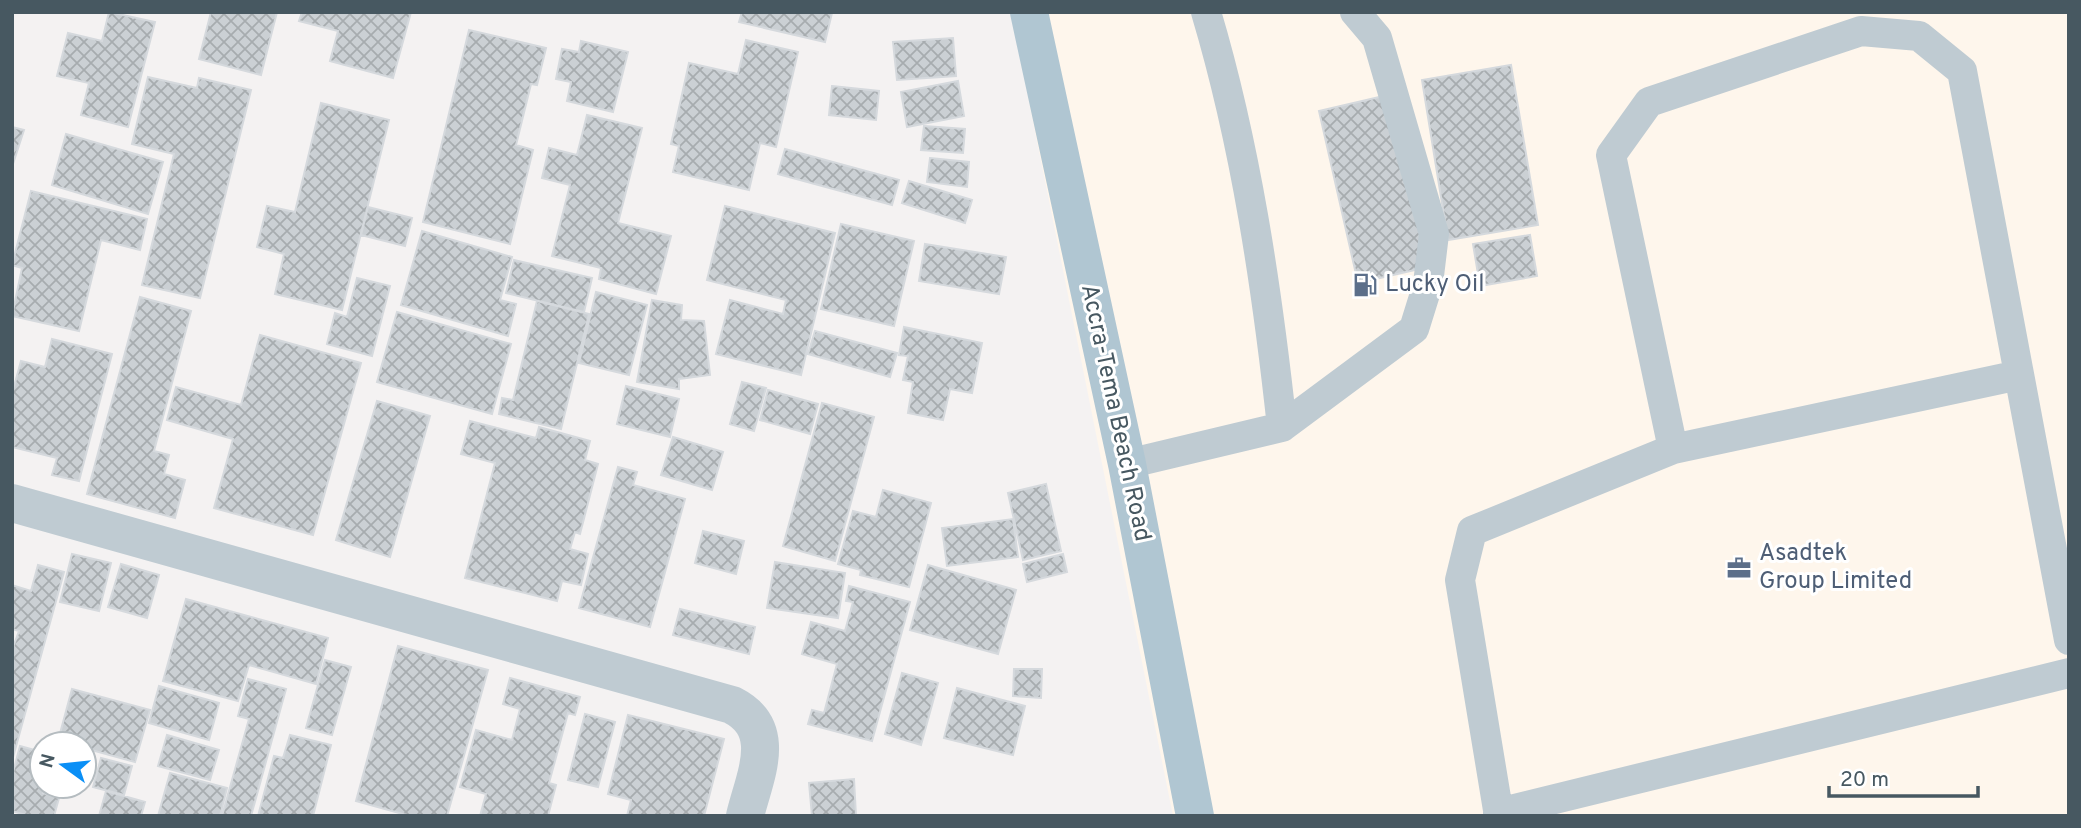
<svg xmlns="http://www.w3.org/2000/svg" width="2081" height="828" font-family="Overpass,sans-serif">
<defs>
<pattern id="building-cross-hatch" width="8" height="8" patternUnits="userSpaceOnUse" patternTransform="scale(1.75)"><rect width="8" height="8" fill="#cbd0d4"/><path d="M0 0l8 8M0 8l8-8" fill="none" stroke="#a7acaf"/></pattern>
</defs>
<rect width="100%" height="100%" fill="#f4f2f2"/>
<path fill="#fef6ec" d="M1011,12H2069V816H1173Z"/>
<path fill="url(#building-cross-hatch)" stroke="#d5d9dd" stroke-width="2" d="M109,12L155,22L128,127L81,115L89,83L57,76L68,33L102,41Z
M211,12H277L261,75L199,59Z
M302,12H411L393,78L330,61L338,31L299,21Z
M742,12H829L832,13L825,42L739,22Z
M469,30L546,48L537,85L531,84L516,145L533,150L510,244L423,222Z
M953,38L956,76L897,80L893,42Z
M746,40L798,52L776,147L760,143L749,190L673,172L679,146L671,144L689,63L738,74Z
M581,41L628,52L613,112L567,101L571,82L556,79L562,49L579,52Z
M1511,65L1538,225L1448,240L1422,80Z
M148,77L197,88L199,78L251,90L200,298L142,285L174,154L132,144Z
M958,81L964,116L907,127L901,92Z
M832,86L879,91L876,120L829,115Z
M1388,95L1428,267L1358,283L1319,111Z
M321,103L389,120L342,310L275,294L284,254L257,247L267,206L295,212Z
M587,115L642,128L618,223L671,236L656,294L599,279L601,268L552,256L570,185L542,178L549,148L577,155Z
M924,126L965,129L963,153L921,150Z
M12,127L24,130L12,167Z
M66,134L163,162L148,214L52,185Z
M785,149L899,180L892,205L778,174Z
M930,158L969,162L967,187L927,182Z
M909,181L972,200L965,223L902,203Z
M31,191L147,219L140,250L101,240L79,331L12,316L22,268L12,265Z
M725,206L835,233L801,375L716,354L730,300L783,314L786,300L707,280Z
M368,207L412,218L405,246L361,235Z
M841,224L914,241L894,326L821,309Z
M422,231L512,257L500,300L516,304L508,336L401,305Z
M1530,235L1537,276L1480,286L1473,244Z
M925,244L1006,257L999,294L919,281Z
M514,260L592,278L584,312L506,293Z
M357,278L390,286L372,356L327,344L335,313L347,317Z
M596,292L647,305L629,375L579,363Z
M140,297L191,311L154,451L169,455L164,474L185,480L175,518L87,494Z
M652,300L682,305L681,320L704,321L710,375L679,379V389L637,382Z
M537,301L589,314L561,429L499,414L502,398L513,400Z
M397,312L511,344L492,414L377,382Z
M904,327L982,343L972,393L950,389L943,420L908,413L913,382L903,380L908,356L899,355Z
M815,331L897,353L890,377L808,354Z
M260,335L361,363L313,535L214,508L233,439L167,420L176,387L241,405Z
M52,339L112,354L79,481L52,475L57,458L12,447V394L21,361L45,367Z
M742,382L766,388L754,431L730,424Z
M626,386L679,399L670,437L617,424Z
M768,390L818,404L810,434L760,420Z
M377,401L430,416L390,557L336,540Z
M822,403L874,417L835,561L783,546Z
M470,421L536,438L539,427L590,441L585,460L598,464L580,534L575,532L570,549L588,554L581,585L562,581L557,601L465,578L495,463L461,454Z
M673,437L723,452L712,490L661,475Z
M618,467L637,472L633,485L685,499L650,627L579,608Z
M1046,484L1061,551L1023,560L1008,493Z
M883,490L931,503L909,587L860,575L861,570L838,564L853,511L876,517Z
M1013,519L1018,557L947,566L942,528Z
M703,531L744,541L736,574L695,563Z
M72,554L111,563L99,611L60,602Z
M1063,554L1067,572L1027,582L1023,564Z
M775,562L845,573L838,618L767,608Z
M121,564L159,575L147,618L108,607Z
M38,565L64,572L12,761V650L19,631L12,629V585L31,591Z
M928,565L1016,590L998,654L910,630Z
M849,586L910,602L872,741L808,724L812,710L824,713L837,664L802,654L811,622L845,631L853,602L846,601Z
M186,599L328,638L316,684L249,665L238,701L163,681Z
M680,609L755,627L749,654L673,635Z
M398,646L488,670L447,816H410L356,801Z
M325,660L351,667L332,735L306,728Z
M1014,669H1042L1041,698L1013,696Z
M902,673L938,683L921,745L885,734Z
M510,678L580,697L575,715L568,713L549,783L556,785L548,816H480L486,794L460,787L476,730L512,740L520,709L503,704Z
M248,679L286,689L251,816H222L249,719L238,716Z
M159,686L219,703L209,740L149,723Z
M957,688L1025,706L1013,755L944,738Z
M72,689L150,710L135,762L84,748V744L58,741Z
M585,714L615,722L598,787L568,780Z
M628,715L724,739L704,816H627L631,800L608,794Z
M167,735L219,750L210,780L158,766Z
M290,735L331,745L313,816H258L274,756L283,758Z
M20,746L42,752L43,793L59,798L54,816H29L12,811V776Z
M101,758L132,766L124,795L93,787Z
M170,773L227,788L220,816H158Z
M854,779L856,816H812L809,783Z
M106,791L145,802L141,816H99Z"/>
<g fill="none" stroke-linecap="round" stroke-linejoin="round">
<path stroke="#bfcbd2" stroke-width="30" d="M1282,427L1414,329L1428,284L1434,234L1377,38L1355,12
M1673,449L2019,375
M1127,464L1282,427C1267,288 1246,146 1206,12
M1498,813L2069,673
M1499,816L1460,580L1472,531L1673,449L1611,155L1649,102L1861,31L1919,36L1962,71L2069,640"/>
<path stroke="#bfcbd2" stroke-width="38" d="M12,503L732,705C779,729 755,775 745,816"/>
<path stroke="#b0c6d2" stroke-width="38" d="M1029,12L1127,464L1195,816"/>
</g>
<defs>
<g id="fuel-bare" transform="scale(1.89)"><path d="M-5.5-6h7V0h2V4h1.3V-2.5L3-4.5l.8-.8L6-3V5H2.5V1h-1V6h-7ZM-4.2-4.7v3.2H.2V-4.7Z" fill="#5c6f8a" stroke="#fff" stroke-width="2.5" paint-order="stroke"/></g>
<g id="office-bare" transform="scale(1.89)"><path d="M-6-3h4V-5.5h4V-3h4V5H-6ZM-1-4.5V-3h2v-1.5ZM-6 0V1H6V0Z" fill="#5c6f8a" stroke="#fff" stroke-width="2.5" paint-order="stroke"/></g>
</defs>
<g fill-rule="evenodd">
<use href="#fuel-bare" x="1365" y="285"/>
<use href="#office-bare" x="1739" y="568"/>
</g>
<g text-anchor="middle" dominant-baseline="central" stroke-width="6" stroke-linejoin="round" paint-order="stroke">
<g font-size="24" fill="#4e5e75" stroke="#fff" text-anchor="start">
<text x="1385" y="285">Lucky Oil</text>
<text x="1759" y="554">Asadtek<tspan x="1759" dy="28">Group Limited</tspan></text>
</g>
<g font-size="24" fill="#475861" stroke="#fff">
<text transform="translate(1115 413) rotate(78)">Accra-Tema Beach Road</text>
</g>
</g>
<rect width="2081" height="828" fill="none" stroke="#475861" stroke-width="28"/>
<g transform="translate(63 765) rotate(285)"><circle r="33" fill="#ffffff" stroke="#b5bcc0" stroke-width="2"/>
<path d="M0-5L12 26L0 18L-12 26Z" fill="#0a8ff6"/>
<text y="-10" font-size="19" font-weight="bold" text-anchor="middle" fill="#475861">N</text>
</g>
<path d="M1829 786v10h149v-10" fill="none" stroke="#475861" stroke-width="3.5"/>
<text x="1840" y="786" font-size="21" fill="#475861" stroke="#ffffff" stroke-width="5" paint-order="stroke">20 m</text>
</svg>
